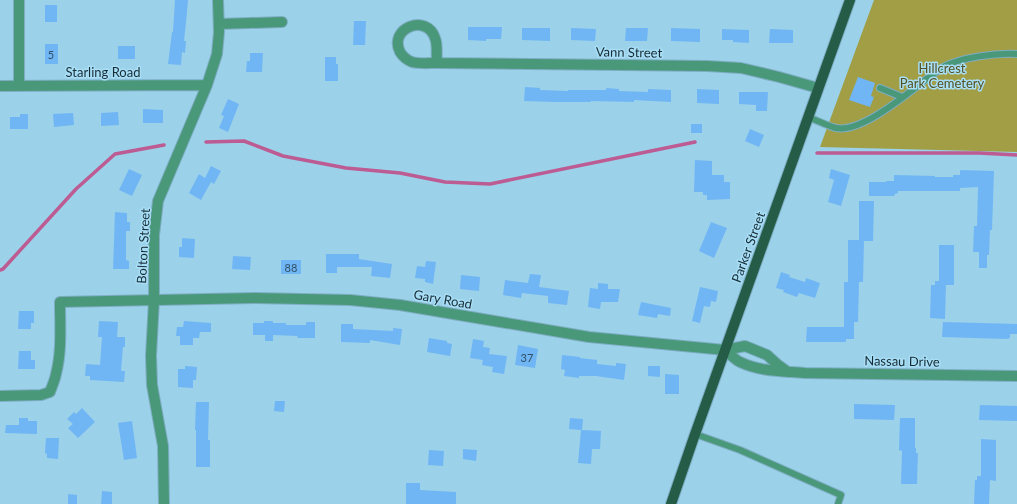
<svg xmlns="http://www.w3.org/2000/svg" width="1017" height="504" font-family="Lato,sans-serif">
<rect width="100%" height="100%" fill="#9bd1e9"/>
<path fill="#a29e45" d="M874,0H1017V152L820,147Z"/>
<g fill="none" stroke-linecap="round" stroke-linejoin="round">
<path stroke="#bd5b93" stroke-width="3.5" d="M206,142L244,141L283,156L346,168L400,173L445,182L490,184L695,142
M817,153H979L1017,155
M0,270L3,269L76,189L115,154L164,145"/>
</g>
<path fill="#71b6f4" d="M175,0H188L186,22L184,41H186L185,53L182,52L181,65L168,64L172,32H173Z
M45,5H57V22H45Z
M354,21H366L365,45H353Z
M468,27H502L501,39H486V41L468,40Z
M522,28H550V41L522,40Z
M571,28L596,29L595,41L571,40Z
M626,28H648L647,41H625Z
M671,28L700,29V42L671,41Z
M722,29L749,30V43L733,42V40H722Z
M770,29L793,30V43H769Z
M45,44H58V64H45Z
M118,46H135V59H118Z
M250,53H263L262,72H246L247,61H250Z
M325,57H336V64H338V81H325Z
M858,77L875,83L871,96L874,97L870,107L849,100Z
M525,87L540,88V90L568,91V90H606V88L619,89V91L648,92V89L671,90V102L634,100V102L591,101V102H554L524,101Z
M697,89L719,90V104L697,103Z
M739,92H768L767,111H756V105L739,104Z
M228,99L239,104L228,132L219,128L224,116L221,115Z
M143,109L163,110V123H143Z
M118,112L119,125L101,126V113Z
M73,113L74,125L54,127L53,114Z
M20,114H28V129H10V117H20Z
M691,124H702V133H691Z
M750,129L764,135L759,147L745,141Z
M695,160L712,161V175H724V182H730V199L707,200V195H703V192H694Z
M211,166L221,171L214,184L211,182L201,200L189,193L199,174L205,178Z
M129,169L142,175L132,196L119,190Z
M831,169L850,175L841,206L828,202L834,180L829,178Z
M960,170L994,171L992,230H990L989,255H987V268H979V252H973L974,226H977L978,187L960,188V191H898V193L895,194L894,196H869V182H886V181H894V175L935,176V177H953V175H960Z
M859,201H874L873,241H864L863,282H859L858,322H854V339H846V342H806L807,327H844V282H848V240H859Z
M115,212L127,213V222H130V231H126V260L129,261V269H113Z
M711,222L727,228L714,258L699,251Z
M182,238L195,239L194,258L179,257V247H182Z
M939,245H954V285H946L945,319L930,318L931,285H935V281H939Z
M326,254H359V259L392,264L390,278L371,276L372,267H337V273H326Z
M233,256L251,257L250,270L232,269Z
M281,260H301V274H281Z
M426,261L436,262L433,284L425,282V279L415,278L417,266L425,267Z
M781,272L790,275L789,277L805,282L806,278L820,283L815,298L799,293L797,297L783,292L784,290L776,288Z
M530,274L541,275L539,287L569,291L567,305L548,303V296L522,293L521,298L503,295L505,280L528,283Z
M461,275L480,277L479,291L460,289Z
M598,283L608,284V289H620L618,302H601L600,309L588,307L590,288L598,289Z
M700,287L718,291L716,302L711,301L710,307L704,306L700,323L692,321Z
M641,302L671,308L670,316L658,314L657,318L638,315Z
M19,311H34V323H31V329H18Z
M99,321L118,322L117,337H125V347H123L121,371H125L124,382L90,380V376H85L86,364L100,365L102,337H98Z
M184,321L211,323V332H200L199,338H193V345H180V336H176L177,327H183Z
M264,321H273V323H286V325H306V322H315V338H298L297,336L273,335V341H265V335H253V323H264Z
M943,322L1017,324V334H1010V338L1007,339L942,337Z
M341,324H353V329L393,331V328L402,329L400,345L370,340V343L341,342Z
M429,338L447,341V343L452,344L450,356L427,352Z
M473,339L484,341L483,347L490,348L489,354L507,356L504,374L492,372L493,367L482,365L483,360L470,358Z
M518,345L538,349L535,368L515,365Z
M19,351H31V360H35V369H18Z
M562,355L580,357V358L597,360V364L616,366V363L626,364L624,380L596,376H579V378L564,376L565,370L561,369Z
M185,366L197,367L196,380H193V388L178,387V369H185Z
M648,366H660V377L648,376Z
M665,374L679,375V394H665Z
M275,401H285L284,412L274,411Z
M196,402H209L208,440H210V467H196V430H195Z
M854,404L895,405L894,420L854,419Z
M980,405L1017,406V421L979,420Z
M82,408L95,422L78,438L68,428L73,424L67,419L74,412L76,414Z
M19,418H28V421H37V434L5,433L6,425H19Z
M570,418L583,419L582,430L601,431L600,449H592L591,464L578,463L581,430L569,429Z
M900,418H915V448H916V453H918L917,484H901L902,451L899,450Z
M132,421L137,458L124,460L118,423Z
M46,438H59L58,459L47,458V454L45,453Z
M981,439L996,440V481L990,480L989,504H974L975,480H977V476H981Z
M463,449L477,450L476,461L463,459Z
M429,450L444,451L443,466L428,465Z
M406,483H420V490L456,492V504H406Z
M102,491L112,492V504H101Z
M68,494L77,495V504H68Z"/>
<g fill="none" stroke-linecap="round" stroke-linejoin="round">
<g stroke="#7eadc2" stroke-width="8">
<path id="lane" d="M880,88L902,97
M808,117C816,120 828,126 836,128C862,133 908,93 928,78C933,75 938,70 943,67C962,57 995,53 1017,54
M695,434L740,450L841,495L838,504"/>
</g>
<g stroke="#7eadc2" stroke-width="12">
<path id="street" d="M19,0V86
M219,24L282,22
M437,63C436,55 438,45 435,38C427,13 388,28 400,52C403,57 407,60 412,62C419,64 429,63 437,63L707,66L741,68L779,77L818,88
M0,86L207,85
M725,350C730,354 735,360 740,362C761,372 783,371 805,373L1017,376
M0,396L41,395L50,392C52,386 55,380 56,374C62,351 60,326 60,302L255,298L350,300L400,305L589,337L725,350L745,346L767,355L777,364L788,372
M164,504L163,446L152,385L151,356L154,300V235L158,201L207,85L217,54L219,32L218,0"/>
</g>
<g stroke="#7eadc2" stroke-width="12">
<path id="primary" d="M671,504L694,437L850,0"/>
</g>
<use href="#lane" stroke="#49987a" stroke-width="6"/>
<use href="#street" stroke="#49987a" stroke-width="10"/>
<use href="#primary" stroke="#245c48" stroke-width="10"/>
</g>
<g text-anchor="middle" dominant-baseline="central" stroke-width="3" stroke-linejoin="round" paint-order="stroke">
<g font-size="11" fill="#2e4f66">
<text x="51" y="54">5</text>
<text x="291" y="267">88</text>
<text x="527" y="357">37</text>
</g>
<g font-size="13" fill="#172d36" stroke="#a8def6">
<text transform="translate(629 52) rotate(1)">Vann Street</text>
<text x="103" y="72">Starling Road</text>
<text transform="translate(143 246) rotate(-87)">Bolton Street</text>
<text transform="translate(748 247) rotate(-70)">Parker Street</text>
<text transform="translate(443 299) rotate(10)">Gary Road</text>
<text transform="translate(902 361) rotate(1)">Nassau Drive</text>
</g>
<g font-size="13" fill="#545222" stroke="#a8def6">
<text x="942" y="68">Hillcrest<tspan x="942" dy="15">Park Cemetery</tspan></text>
</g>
</g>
</svg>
